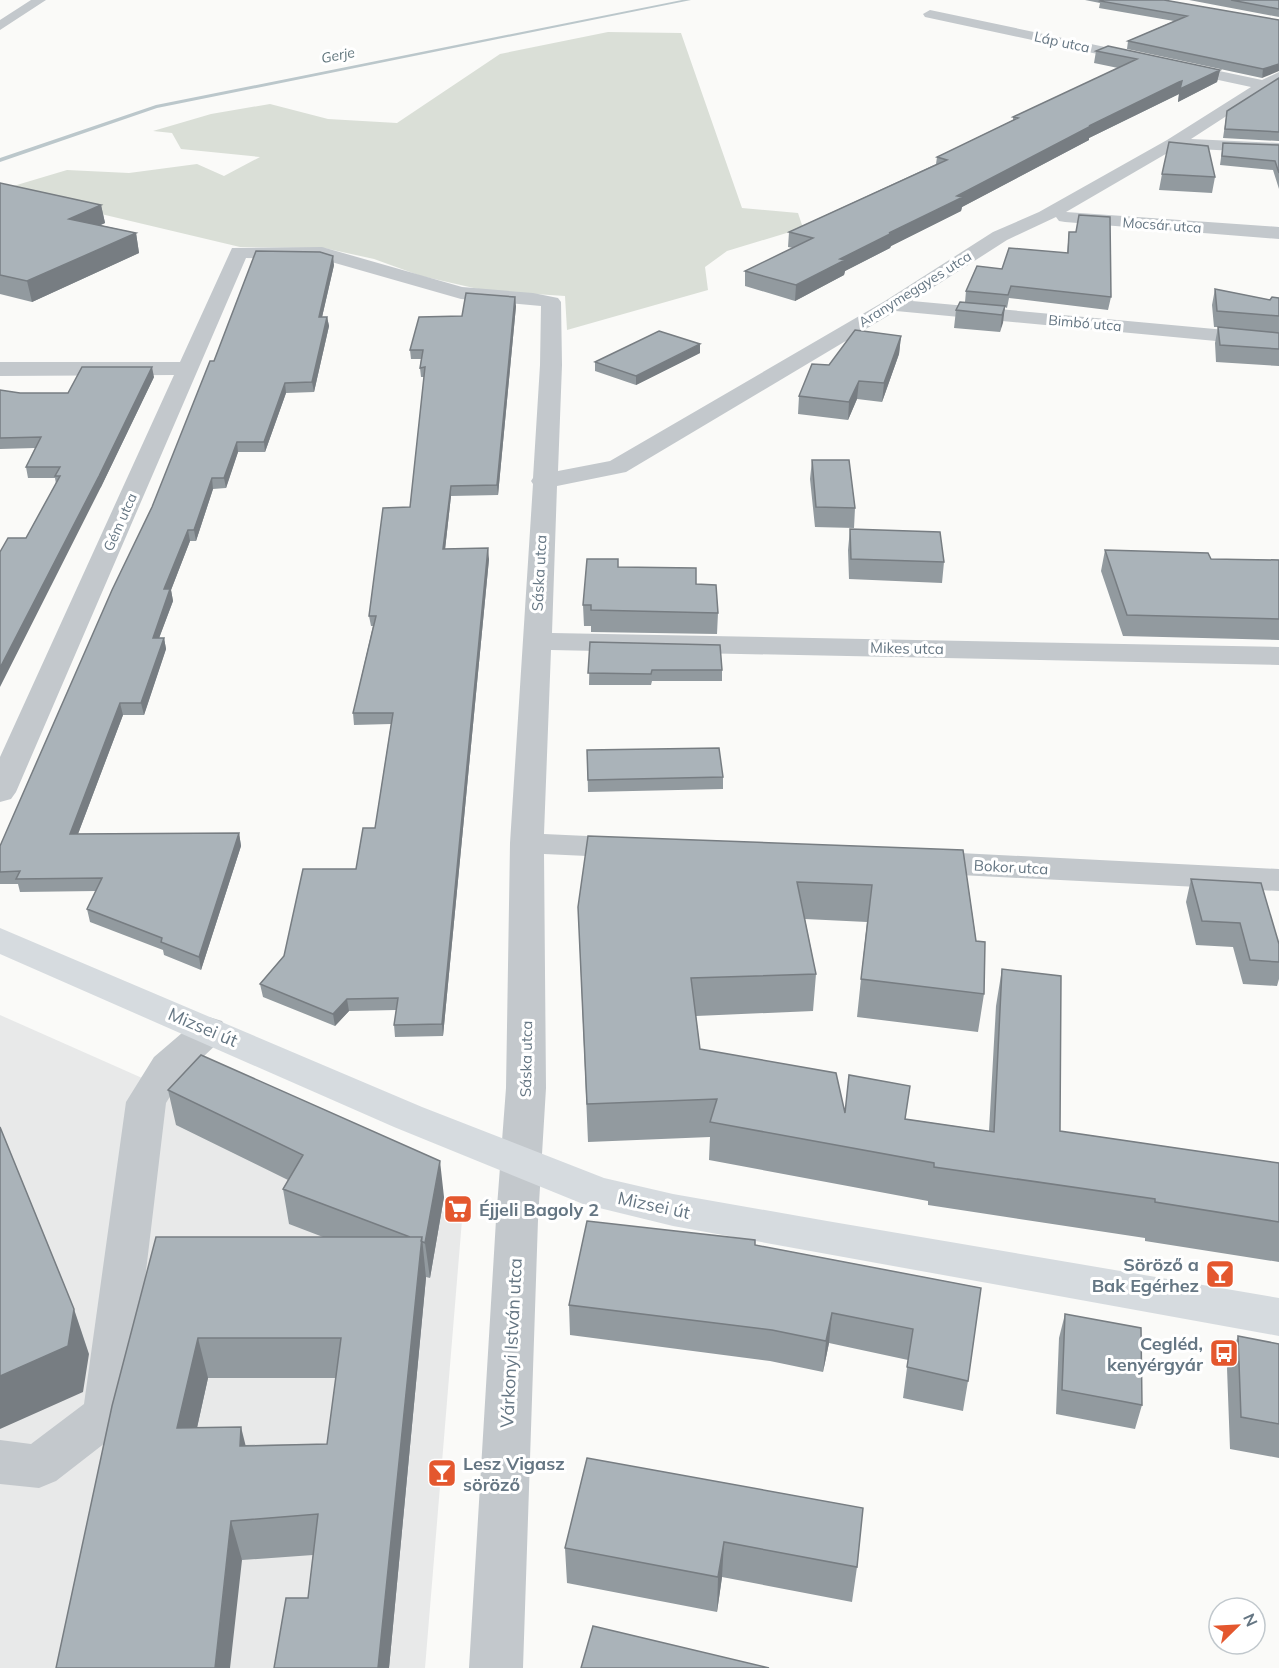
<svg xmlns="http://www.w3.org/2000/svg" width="1279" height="1668" font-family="Mulish,sans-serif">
<rect width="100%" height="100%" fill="#fafaf8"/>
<path fill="#e8e9e9" d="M0,1015L462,1220L425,1668H0Z"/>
<path fill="#dadfd7" d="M608,32L681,33L742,208L798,213L803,228L727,251L705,267L708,290L567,330L565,296L487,291L421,276L374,259L324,248L240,247L0,190L67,170L129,173L197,164L224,176L260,157L181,149L172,133L153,131L211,114L270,104L328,119L397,123L500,54Z"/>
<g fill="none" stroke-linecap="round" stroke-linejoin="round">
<path fill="#bbc7cb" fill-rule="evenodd" d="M682,0H691L157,108L0,162V158L156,105Z"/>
<path fill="#c3c8cc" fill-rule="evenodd" d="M31,0H46L0,30V20Z
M930,10L1262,80L1279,72V82L1191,139L1279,143V153L1176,148L1066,212L1279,227V239L1065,222L1059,221L1056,217L1007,240L912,301L1279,335V347L896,311L626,472L557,486L552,633L1279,647V665L551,650L544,834L630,838L642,841L647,848L642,855L630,858L544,854L546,1088L538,1220L523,1668H469L496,1220L506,1088L510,843L533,484L531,481L533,478L540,365L541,306L461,299L321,259L246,258L16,792L11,799L0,802V757L174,375L0,376V362H180L232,248L322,247L462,287L533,293L558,298L561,302L562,365L558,471L610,461L885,301L993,232L1039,212L1167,140L1251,87L925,17L923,14Z
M921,851L1279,869V891L921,873L909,869L904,862L909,855Z
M209,1017L222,1021L228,1030L222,1039L182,1077L166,1103L129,1414L123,1429L56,1481L39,1488L0,1484V1440L31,1444L84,1404L126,1102L154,1057L196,1021Z"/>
<path fill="#d6dbdf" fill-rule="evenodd" d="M0,928L422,1107L604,1178L673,1194L827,1221L1279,1298V1336L673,1226L583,1204L394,1127L0,954Z"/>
</g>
<path fill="#929a9f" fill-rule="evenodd" d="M1085,0H1164L1279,20L1262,78L1127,49L1128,41L1174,21L1099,8L1100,3Z
M1189,0H1279V17Z
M1096,51L1220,70L1217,82L1178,102L1179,94L1177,95L1089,138V140L962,207L961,211L891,246L890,248L845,271L844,275L795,301L745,286V271L793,248L788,247L789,232L936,164L937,157L1013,120V117L1118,68L1094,63Z
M1279,78V141L1223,138L1227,111Z
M1223,143L1279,145V189L1273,170L1220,165Z
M1162,174L1215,177L1212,193L1159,190Z
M0,183L101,205L105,223L100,225L136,233L139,253L32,302L0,294Z
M1069,232L1111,297L1108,310L1009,298L1007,308L1005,307L1000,332L954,328L956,310L965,302L966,291L1002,269L1067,253Z
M334,265L322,317H327L329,326L314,392L286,393L265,452H238L226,488L213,489L196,541H190L171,590L173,601L159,638H164L166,649L144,715H123L78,834L239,833L241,846L201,970L164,955L163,950L90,922L87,909L96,891L20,892L18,884H0V846L152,507L214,361Z
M1215,289L1270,300L1279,298V366L1216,362L1215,343L1218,327H1214L1212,305Z
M516,306L498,495L451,496L445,549L489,559L443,1036L395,1037L394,1025L396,1010L349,1011L335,1026L263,997L260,984L356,869L375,828L391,724L354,725L353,713L373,626H371L369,616L410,507L424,377H421L420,368L421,359H411L410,350L462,316Z
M901,336L899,354L882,402L857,399L848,420L798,414L799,396L829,365Z
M700,353L636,385L595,371V362Z
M154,377L101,487L26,538L56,484L55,478H28L26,467L35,448L0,449V390L20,393H68Z
M812,460L855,508L854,528L815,527L810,479Z
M850,529L944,562L942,583L849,579L848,550Z
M1105,550L1211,559L1279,560V640L1123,636L1101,571Z
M618,567L696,584L718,613L717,634L591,632V626H584L583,605Z
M590,642L722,670V681H652L651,685H589Z
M587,750L723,777V789L588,792Z
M963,850L984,994L978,1032L857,1017L867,922L805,919L816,974L813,1011L696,1016L700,1049L845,1113L906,1119L989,1131L996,1006L1002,969L1060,1131L1279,1163V1262L1145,1241V1238L928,1205V1201L709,1160L710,1137L588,1142L578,907Z
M1191,879L1279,944V979L1277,986L1243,984L1233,947L1196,945L1186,902Z
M168,1090L444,1197L430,1278L426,1277L389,1668H274L308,1598L313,1555L242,1560L112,1406L323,1237L289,1224L283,1189L288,1180L176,1125ZM208,1378H336L327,1444L245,1445L197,1428Z
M755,1245L981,1288L968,1381L963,1411L903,1398L908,1360L829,1343L823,1372L770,1361L570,1335L569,1305Z
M1065,1314L1142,1405L1135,1429L1056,1414L1059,1338Z
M1238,1336L1279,1344V1458L1230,1449L1227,1368Z
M587,1458L857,1567L852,1602L722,1577L717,1612L567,1583L565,1548Z"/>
<path fill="#777d82" d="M1279,64V71L1262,78L1263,69Z
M1220,70L1217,82L1178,102L1179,94L1177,95L1089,138V140L962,207L961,211L891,246L890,248L845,271L844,275L795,301L796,285L840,259L1089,126L1179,82Z
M101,205L105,223L73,238L69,219Z
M136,233L139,253L32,302L27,281Z
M333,256L334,265L320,326L319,317Z
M515,297L516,306L498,495L497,485Z
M1005,306L1003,323L1000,332L1002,315Z
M327,317L329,326L314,392L312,382Z
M901,336L899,354L882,402L884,383Z
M700,344V353L636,385V376Z
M152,367L154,377L101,487L0,687V668Z
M859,381L857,399L848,420L849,402Z
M285,383L286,393L265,452L264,442Z
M237,442L238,452L226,488L224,478Z
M212,478L213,489L196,541L194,530Z
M451,486V496L444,559L443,549Z
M188,530L190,541L171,590L173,601L155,649L153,638L164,589Z
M488,548L489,559L443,1036L442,1024Z
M164,638L166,649L144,715L141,703Z
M120,703L123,715L73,847L70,834Z
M239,833L241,846L201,970L199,957Z
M347,999L349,1011L335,1026L333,1014Z
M440,1161L444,1197L430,1278L425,1243Z
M422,1237L426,1278L389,1668H378Z
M74,1309L89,1354L83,1392L0,1429V1376Z
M832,1313L829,1343L823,1372L826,1341Z
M198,1338L208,1378L188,1468L177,1428Z
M241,1427L251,1467L240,1446Z
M231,1521L242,1560L230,1668H215Z
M724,1542L722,1577L717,1612L718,1577Z"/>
<path fill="#aab3b9" stroke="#777d82" stroke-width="1.5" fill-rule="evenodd" d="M1102,0H1164L1279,20V64L1263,69L1128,41L1187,16L1100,1Z
M1231,0H1279V9Z
M1108,46L1220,70L1180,89L1182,81L1179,82L1089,126H1091L957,196L963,197L889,233H892L840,259L845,260L796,285L745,271L813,238L789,232L947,160L937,157L1018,118L1013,117L1137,59L1096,51Z
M1279,78V132L1225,129L1227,111Z
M1169,142L1208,146L1215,177L1162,174Z
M1223,143L1279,145V173L1275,161L1222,156Z
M0,183L101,205L69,219L136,233L27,281L0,275Z
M1079,215L1110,217L1111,297L1011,286L1008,295L966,291L977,266L1002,269L1009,248L1068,253L1069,232H1076Z
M256,251L320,252L333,256L319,317H327L312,382L285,383L264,442H237L224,478H212L194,530H188L164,589H170L153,638H164L141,703H120L70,834L239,833L199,957L161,942L162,938L87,909L102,878L16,879L20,871L0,872V846L112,590L152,507L210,361H214Z
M1215,289L1270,300L1272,297L1279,298V316L1217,311Z
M466,293L515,297L497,485L451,486L443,549L488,548L442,1024L394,1025L398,998L347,999L333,1014L260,984L284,956L303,869H356L363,828H375L393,713H353L376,616H369L383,508L410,507L425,367L420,368L423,350H410L419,317L462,316Z
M960,302L1005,306L1002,315L956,310Z
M1218,327L1279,333V349L1220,345Z
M855,330L901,336L884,383L859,381L849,402L799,396L812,364L829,365Z
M659,331L700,344L636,376L595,362Z
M82,367H152L99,476L0,668V552L8,538H26L60,476H55L60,467H26L41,437L0,438V390L20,393H68Z
M812,460H849L855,508L816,507Z
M850,529L940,532L944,562L851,559Z
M1105,550L1208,553L1211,559L1279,560V619L1127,615Z
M587,559H618V567L696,568V584L716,585L718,613L591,610V605H583Z
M590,642L720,645L722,670H652L651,674L588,673Z
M719,748L723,777L588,780L587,750Z
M588,836L963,850L976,941L985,942L984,994L861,979L872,885L797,882L816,974L691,978L700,1049L836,1073L845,1113L849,1075L910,1086L905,1119L994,1132L1002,969L1061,976L1060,1131L1279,1163V1222L1155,1202V1199L934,1167V1163L710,1122L717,1099L587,1104L578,907Z
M1191,879L1261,883L1279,944V962L1250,960L1240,923L1202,921Z
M201,1055L440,1161L425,1243L421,1241L422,1237H410L283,1189L303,1155L168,1090Z
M0,1127L74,1309L68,1346L0,1376Z
M587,1221L755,1240V1245L981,1288L968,1381L907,1367L913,1329L832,1313L826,1341L772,1330L569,1305Z
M156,1237H422L378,1668H274L286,1598H308L318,1514L231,1521L215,1668H56L112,1406ZM198,1338H341L327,1444L240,1446L241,1427L177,1428Z
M1065,1314L1141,1328L1142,1405L1062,1390Z
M1238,1336L1279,1344V1424L1241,1417Z
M587,1458L863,1508L857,1567L724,1542L718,1577L565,1548Z
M593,1626L769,1668H581Z"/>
<defs>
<g id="supermarket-square" transform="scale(1.5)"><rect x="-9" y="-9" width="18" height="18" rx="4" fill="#e4572e" stroke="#fff"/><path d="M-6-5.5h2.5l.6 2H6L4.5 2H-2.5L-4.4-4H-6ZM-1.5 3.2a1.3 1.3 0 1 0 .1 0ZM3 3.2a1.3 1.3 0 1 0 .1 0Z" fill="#fff"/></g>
<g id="bar-square" transform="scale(1.5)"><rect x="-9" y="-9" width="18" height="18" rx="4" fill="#e4572e" stroke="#fff"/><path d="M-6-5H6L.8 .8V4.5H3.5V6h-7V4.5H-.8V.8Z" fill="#fff"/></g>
<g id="bus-square" transform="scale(1.5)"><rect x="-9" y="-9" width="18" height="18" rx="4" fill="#e4572e" stroke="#fff"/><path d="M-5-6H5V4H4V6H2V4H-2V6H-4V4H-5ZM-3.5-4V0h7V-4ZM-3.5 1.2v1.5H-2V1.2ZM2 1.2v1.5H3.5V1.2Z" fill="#fff"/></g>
</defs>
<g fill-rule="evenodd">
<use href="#supermarket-square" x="458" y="1209"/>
<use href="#bar-square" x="1220" y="1274"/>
<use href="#bus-square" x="1224" y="1353"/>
<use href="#bar-square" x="442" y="1473"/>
</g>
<g text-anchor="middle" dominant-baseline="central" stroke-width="6" stroke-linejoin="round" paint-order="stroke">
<g font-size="14" fill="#657683" stroke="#fff">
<text transform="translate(1062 42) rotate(12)">Láp utca</text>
<text transform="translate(1162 225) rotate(4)">Mocsár utca</text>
<text transform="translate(915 289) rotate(-32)">Aranymeggyes utca</text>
<text transform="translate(1085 323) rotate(5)">Bimbó utca</text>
<text transform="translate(120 522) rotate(-66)">Gém utca</text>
</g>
<g font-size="14" font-style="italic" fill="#60757c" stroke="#fff">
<text transform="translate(338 55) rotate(-11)">Gerje</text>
</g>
<g font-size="15" fill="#657683" stroke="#fff">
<text transform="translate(539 573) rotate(-87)">Sáska utca</text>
<text transform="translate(907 648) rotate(1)">Mikes utca</text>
<text transform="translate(1011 867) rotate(3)">Bokor utca</text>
<text transform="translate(526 1059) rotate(-89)">Sáska utca</text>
</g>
<g font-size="18" fill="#657683" stroke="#fff">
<text transform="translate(203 1027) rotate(23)">Mizsei út</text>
<text transform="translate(654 1205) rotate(12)">Mizsei út</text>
<text transform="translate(511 1343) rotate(-87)">Várkonyi István utca</text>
</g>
<g font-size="18" font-weight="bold" fill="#657683" stroke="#fff" text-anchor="start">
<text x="479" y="1209">Éjjeli Bagoly 2</text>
<text x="1199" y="1264" text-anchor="end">Söröző a<tspan x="1199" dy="21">Bak Egérhez</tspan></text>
<text x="1203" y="1343" text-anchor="end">Cegléd,<tspan x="1203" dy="21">kenyérgyár</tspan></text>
<text x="463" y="1463">Lesz Vigasz<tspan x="463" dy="21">söröző</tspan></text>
</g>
</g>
<g transform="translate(1237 1626) rotate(66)"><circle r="28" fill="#ffffff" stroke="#c1c8cd" stroke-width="1.5"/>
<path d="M0-4.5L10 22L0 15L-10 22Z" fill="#e4572e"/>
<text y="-9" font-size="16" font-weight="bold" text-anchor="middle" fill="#657683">N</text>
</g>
</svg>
